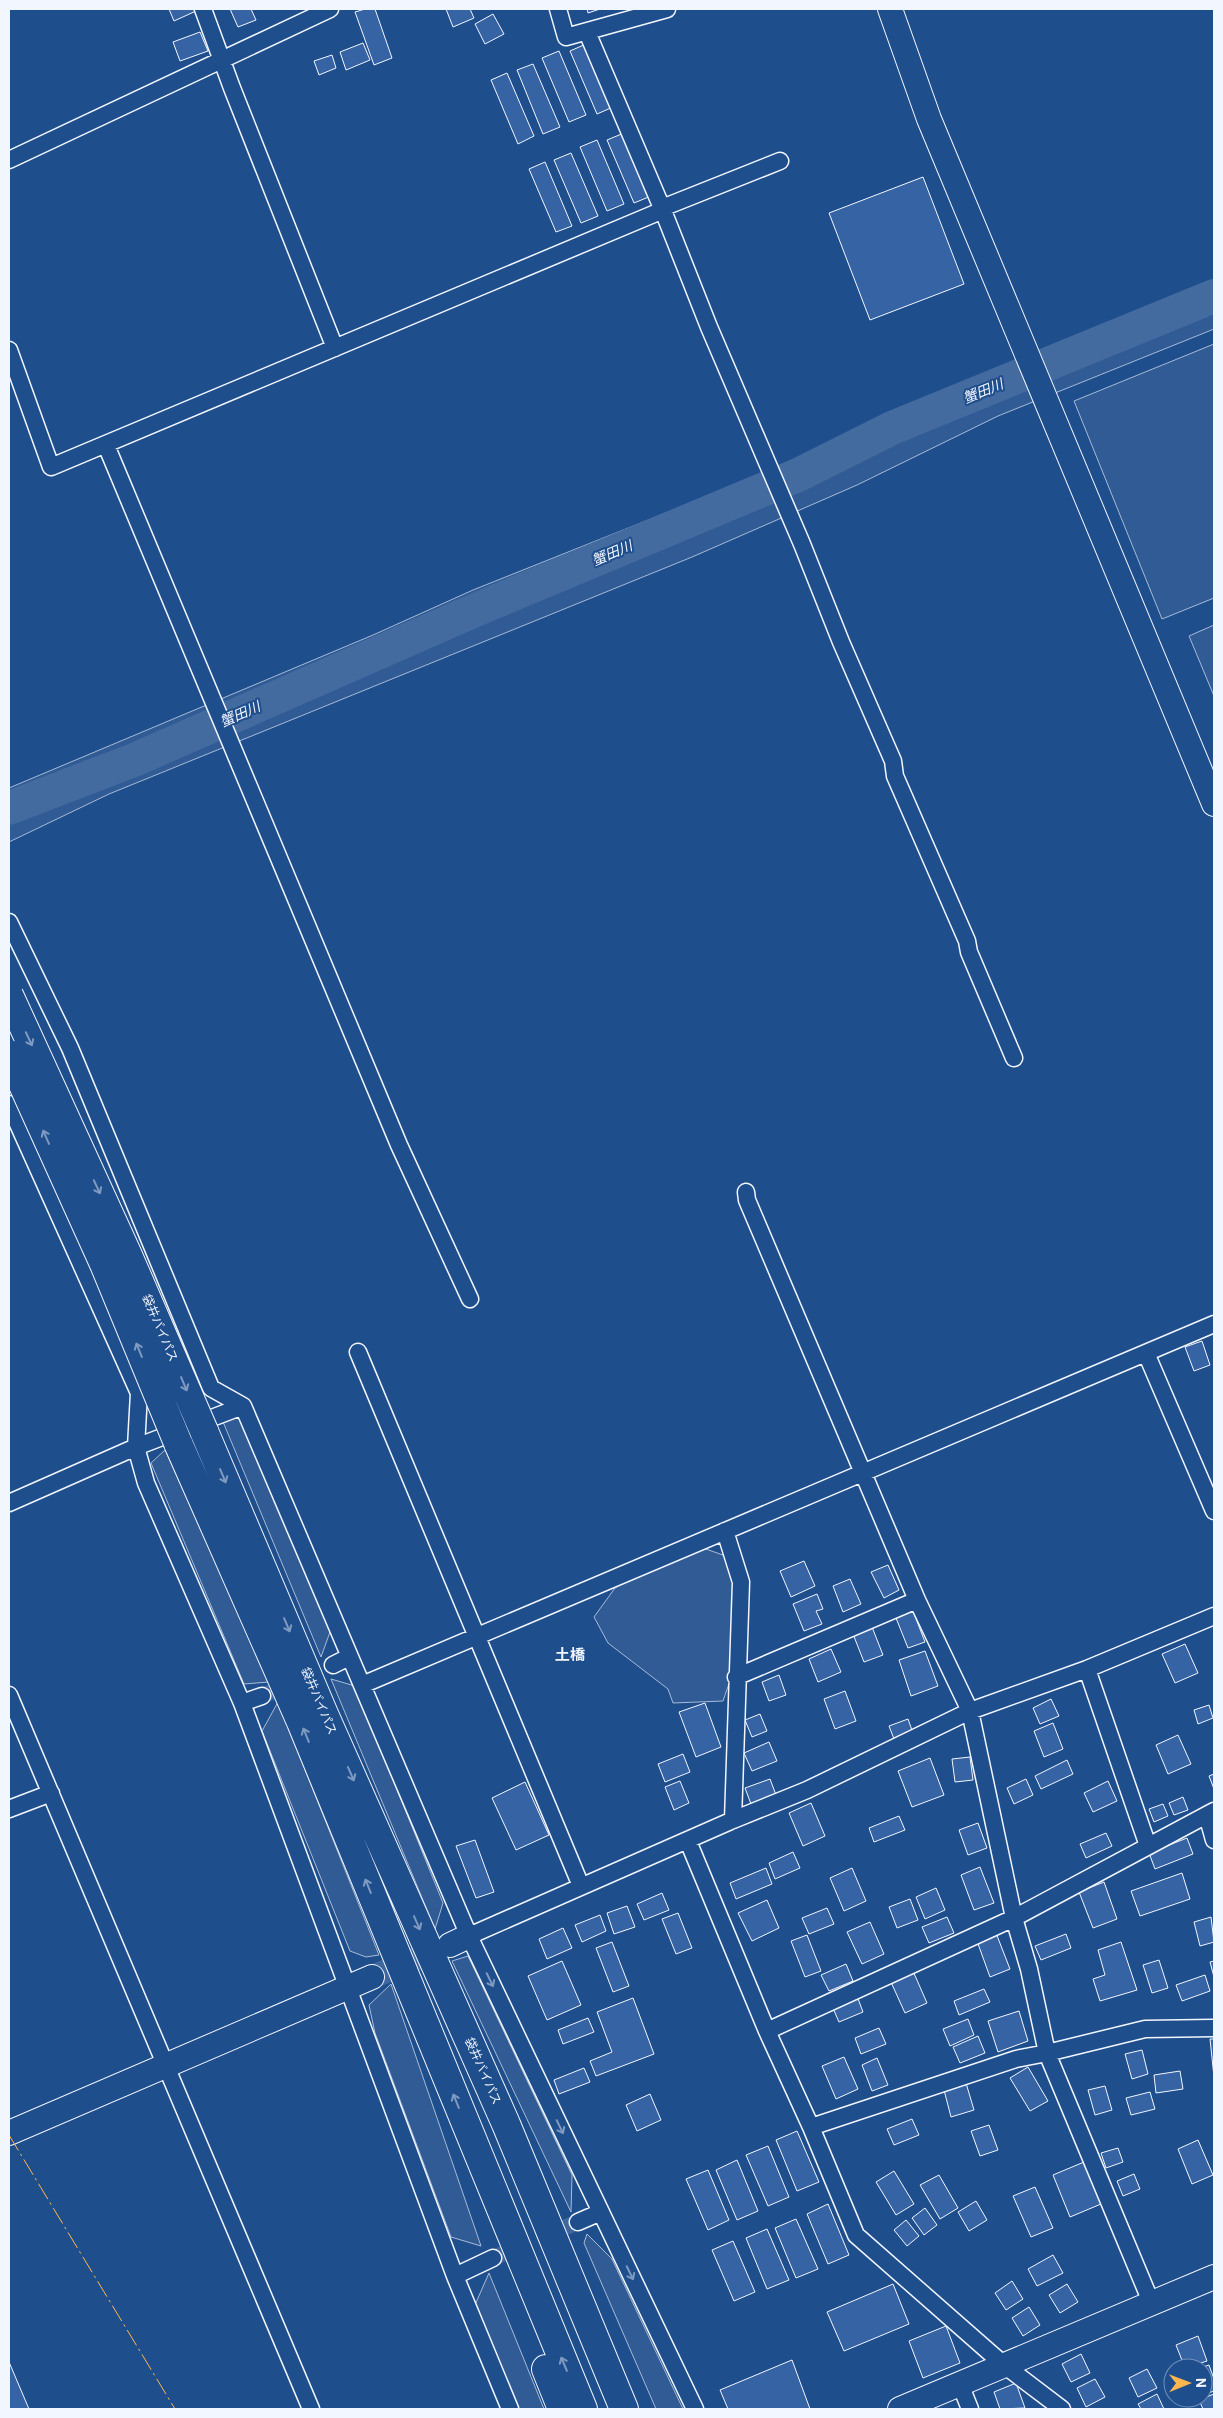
<svg xmlns="http://www.w3.org/2000/svg" width="1223" height="2418" font-family="Roboto,'Noto Sans JP',sans-serif">
<rect width="100%" height="100%" fill="#1f4e8c"/>
<path fill="#305b95" stroke="#a8bbd7" d="M1214,282V329L998,416L857,485L692,557L109,794L9,842V788L373,635L473,590L811,455Z
M1214,344V598L1162,619L1074,401Z
M1214,625V696L1189,636Z
M246,1412L330,1632L321,1657L221,1417Z
M165,1450L269,1682L244,1684L151,1463Z
M706,1549L734,1559L733,1672L723,1701L673,1703L668,1689L608,1643L594,1617L615,1588L667,1556Z
M331,1679L355,1686L443,1903L435,1929Z
M278,1702L379,1955L366,1957L350,1951L262,1731Z
M468,1956L572,2175L571,2212L452,1961Z
M391,1984L481,2246L451,2237L375,2033L369,2005Z
M587,2234L612,2259L683,2409H656L584,2243Z
M489,2273L544,2409H517L471,2314Z"/>
<g fill="none" stroke-linecap="round" stroke-linejoin="round">
<path stroke="#446ba0" stroke-width="34" d="M9,808L134,760L480,608L798,475L892,428L1214,296"/>
</g>
<path fill="#3563a3" stroke="#f2f6ff" d="M169,9H195L196,11L174,21Z
M230,9H251L256,20L238,27Z
M365,9H375L392,58L374,65L355,12Z
M446,9H470L474,18L453,27Z
M587,9H600L588,13Z
M493,14L504,34L485,44L475,24Z
M200,32L208,51L180,61L173,42Z
M363,43L370,60L346,70L340,52Z
M586,44L613,107L597,114L570,51Z
M559,51L586,115L569,122L542,58Z
M332,55L336,68L319,75L314,61Z
M533,64L560,127L543,134L517,70Z
M507,73L534,136L518,144L491,80Z
M624,133L651,196L634,203L607,140Z
M597,140L624,204L607,211L580,147Z
M571,153L598,216L581,223L554,160Z
M545,162L572,226L556,232L529,169Z
M923,177L964,284L870,320L829,213Z
M1202,1341L1210,1365L1194,1371L1185,1347Z
M804,1561L815,1586L791,1597L780,1571Z
M888,1565L899,1590L884,1598L871,1572Z
M850,1579L861,1604L843,1612L833,1586Z
M817,1594L823,1609L816,1611L822,1624L804,1631L793,1604Z
M913,1611L925,1642L908,1648L896,1618Z
M872,1627L883,1655L864,1662L853,1634Z
M1185,1644L1198,1673L1175,1683L1162,1654Z
M831,1649L841,1672L818,1682L809,1659Z
M925,1651L938,1686L911,1696L899,1660Z
M779,1675L786,1695L769,1701L762,1682Z
M845,1691L856,1721L835,1729L824,1699Z
M1051,1699L1059,1716L1040,1724L1033,1708Z
M705,1703L721,1747L696,1757L679,1712Z
M1209,1705L1213,1718L1198,1724L1194,1710Z
M760,1714L767,1731L752,1737L745,1720Z
M908,1719L913,1733L894,1739L889,1726Z
M1053,1723L1063,1749L1044,1757L1034,1731Z
M1178,1735L1191,1764L1168,1774L1156,1745Z
M769,1742L777,1761L752,1771L744,1753Z
M683,1754L690,1772L665,1782L658,1764Z
M970,1757L973,1780L955,1782L952,1759Z
M930,1758L944,1795L912,1807L898,1771Z
M1067,1760L1073,1774L1041,1789L1035,1776Z
M1214,1774V1789L1209,1776Z
M770,1779L776,1795L751,1804L745,1788Z
M1026,1779L1033,1795L1014,1804L1007,1788Z
M680,1781L689,1803L674,1810L665,1787Z
M1108,1781L1117,1801L1093,1812L1084,1793Z
M525,1782L549,1835L516,1850L492,1798Z
M1183,1797L1188,1810L1174,1815L1169,1803Z
M811,1803L825,1836L803,1846L789,1813Z
M1163,1804L1168,1816L1154,1822L1149,1809Z
M899,1816L905,1830L874,1842L869,1828Z
M978,1823L987,1848L968,1855L959,1830Z
M1106,1833L1112,1846L1086,1858L1080,1844Z
M1187,1838L1193,1854L1155,1869L1149,1853Z
M475,1840L494,1892L476,1898L456,1846Z
M793,1852L800,1868L775,1879L769,1863Z
M980,1867L994,1903L974,1910L961,1875Z
M766,1868L772,1884L736,1899L730,1883Z
M852,1868L866,1901L844,1911L830,1878Z
M1182,1873L1190,1899L1140,1916L1131,1891Z
M1104,1882L1117,1919L1093,1928L1079,1892Z
M936,1888L945,1910L925,1919L916,1897Z
M662,1893L669,1910L644,1920L637,1904Z
M910,1899L918,1920L897,1928L889,1907Z
M767,1900L779,1928L752,1941L738,1913Z
M627,1906L635,1927L614,1934L607,1913Z
M827,1908L834,1924L809,1934L802,1918Z
M678,1913L692,1948L676,1954L662,1919Z
M600,1915L606,1931L582,1942L575,1925Z
M947,1917L954,1933L929,1943L922,1927Z
M1211,1917L1214,1942L1200,1946L1194,1922Z
M870,1922L884,1954L862,1964L847,1932Z
M563,1928L572,1948L547,1959L539,1939Z
M996,1933L1010,1969L990,1977L977,1941Z
M1066,1934L1071,1948L1041,1960L1035,1946Z
M807,1935L821,1971L805,1977L791,1941Z
M612,1942L629,1986L613,1992L596,1948Z
M1121,1942L1137,1990L1100,2001L1093,1979L1105,1975L1098,1950Z
M1159,1960L1168,1988L1152,1993L1143,1965Z
M562,1961L581,2005L547,2020L528,1976Z
M1214,1961V1977L1210,1962Z
M846,1964L853,1981L829,1991L821,1975Z
M913,1971L927,2003L905,2013L890,1980Z
M1205,1975L1210,1991L1182,2001L1176,1985Z
M984,1989L990,2002L959,2015L954,2001Z
M857,1996L863,2012L839,2022L832,2006Z
M633,1998L654,2054L596,2076L590,2061L612,2052L597,2012Z
M1019,2011L1028,2041L998,2052L988,2021Z
M588,2018L594,2032L563,2044L558,2030Z
M968,2019L974,2035L950,2046L943,2029Z
M879,2028L886,2044L861,2054L855,2038Z
M978,2036L985,2053L960,2063L953,2047Z
M1210,2039H1214V2077Z
M1142,2050L1148,2074L1132,2079L1125,2054Z
M844,2057L858,2089L836,2099L822,2066Z
M877,2058L888,2085L872,2091L862,2065Z
M1028,2067L1048,2101L1030,2111L1010,2078Z
M584,2068L590,2082L559,2094L554,2080Z
M1180,2071L1183,2089L1156,2093L1154,2075Z
M966,2083L974,2110L951,2117L944,2090Z
M1105,2086L1112,2110L1095,2115L1088,2090Z
M1150,2092L1155,2109L1131,2115L1126,2098Z
M650,2094L661,2120L637,2131L626,2105Z
M912,2119L919,2135L894,2145L887,2129Z
M989,2125L998,2150L980,2156L971,2131Z
M797,2131L819,2182L797,2191L776,2140Z
M1198,2140L1213,2175L1192,2184L1178,2149Z
M768,2146L789,2197L768,2206L746,2155Z
M1118,2148L1123,2162L1106,2168L1101,2153Z
M737,2160L758,2211L737,2220L716,2170Z
M1084,2162L1101,2204L1070,2217L1053,2175Z
M708,2170L729,2220L708,2230L686,2179Z
M894,2171L914,2204L896,2215L876,2182Z
M1134,2174L1140,2189L1123,2196L1117,2181Z
M939,2175L958,2208L940,2219L920,2185Z
M1035,2187L1053,2228L1031,2237L1013,2196Z
M976,2201L987,2220L969,2231L958,2212Z
M828,2204L849,2255L828,2264L807,2214Z
M925,2208L937,2225L924,2235L912,2218Z
M796,2219L818,2269L796,2278L775,2228Z
M906,2220L919,2236L907,2246L894,2230Z
M767,2229L789,2280L767,2289L746,2238Z
M733,2241L755,2292L734,2301L712,2250Z
M1053,2255L1063,2273L1037,2286L1028,2269Z
M1012,2281L1023,2299L1006,2310L995,2293Z
M893,2284L909,2324L844,2351L827,2312Z
M1067,2284L1078,2302L1060,2313L1049,2295Z
M1029,2307L1040,2325L1023,2336L1012,2318Z
M946,2326L960,2363L923,2378L909,2341Z
M1198,2336L1207,2361L1185,2368L1176,2345Z
M1081,2354L1090,2373L1071,2382L1062,2364Z
M792,2360L810,2409H728L720,2390Z
M9,2362L29,2409H9Z
M1209,2365L1214,2379V2391L1203,2395V2368H1200Z
M1147,2369L1157,2388L1138,2397L1129,2378Z
M1095,2379L1105,2397L1086,2407L1077,2388Z
M1016,2383L1025,2408L1000,2409L994,2392Z
M1157,2394L1164,2409H1141L1138,2404Z
M1214,2394V2409H1203L1199,2400Z"/>
<g fill="none" stroke-linecap="round" stroke-linejoin="round">
<path stroke="#3f679d" stroke-width="16" stroke-dasharray="16 8" stroke-linecap="butt" d="M262,1696L333,1665
M493,2258L578,2222"/>
<path stroke="#3f679d" stroke-width="24" stroke-dasharray="24 12" stroke-linecap="butt" d="M372,1977L448,1946"/>
<g stroke="#f2f6ff" stroke-width="19">
<path id="street" d="M203,9L232,88L335,348
M558,9L566,37L667,9
M587,32L662,208L709,327L802,544L841,642L893,761L895,776L967,941L969,952L1014,1058
M9,160L330,9
M9,350L51,467L656,213L662,208L780,161
M106,445L399,1145L470,1299
M9,922L70,1048L211,1388L243,1406L469,1936L695,2409
M9,1104L139,1393L136,1447L146,1483L242,1703L455,2276L510,2409
M746,1192L747,1200L917,1600L970,1711L1014,1918L1029,1969L1047,2053L1151,2302
M358,1352L581,1886
M1146,1353L1214,1511
M9,1503L136,1447L243,1406
M725,1531L741,1582L733,1820
M333,1665L349,1657
M1087,1669L1148,1846
M736,1677L917,1600
M362,1685L1214,1324
M9,1695L311,2409
M242,1703L262,1696
M9,1809L51,1793
M1207,1815L1214,1840
M688,1841L767,2031L811,2127L856,2235L1004,2365L1062,2409
M469,1936L733,1820L807,1790L970,1711L1087,1669L1214,1616
M767,2031L1014,1918L1214,1811
M811,2127L1016,2059L1047,2053L1145,2029L1214,2028
M578,2222L601,2212
M455,2276L493,2258
M960,2384L970,2409"/>
</g>
<g stroke="#f2f6ff" stroke-width="26">
<path id="secondary" d="M890,9L929,119L1214,804
M450,1945L469,1936
M9,2133L372,1977
M900,2409L1214,2277"/>
</g>
<g stroke="#f2f6ff" stroke-width="30">
<path id="highway" d="M204,1431L324,1714L506,2124L624,2409
M178,1443L301,1722L583,2409
M546,2369L562,2409"/>
</g>
<use href="#street" stroke="#1f4e8c" stroke-width="16"/>
<use href="#secondary" stroke="#1f4e8c" stroke-width="24"/>
<use href="#highway" stroke="#1f4e8c" stroke-width="28"/>
<g stroke="#f2f6ff" stroke-width="30" stroke-linecap="butt">
<path id="highway-bridge" d="M9,995L127,1253L204,1431
M9,1054L104,1264L178,1443"/>
</g>
<use href="#highway-bridge" stroke="#1f4e8c" stroke-width="28"/>
<path stroke="#ffb74d" stroke-width="1" stroke-dasharray="18 4 2.5 4" stroke-linecap="butt" d="M9,2135L175,2409"/>
</g>
<defs><path id="oneway-shaft" d="M-6 0H5M1.5-3L5.5 0L1.5 3" fill="none" stroke-width="1.6" stroke-linecap="round" stroke-linejoin="round" transform="scale(1.25)"/></defs>
<g stroke="#7e9ac0">
<use href="#oneway-shaft" transform="translate(29 1039) rotate(65)"/>
<use href="#oneway-shaft" transform="translate(46 1137) rotate(-114)"/>
<use href="#oneway-shaft" transform="translate(97 1187) rotate(65)"/>
<use href="#oneway-shaft" transform="translate(139 1350) rotate(-112)"/>
<use href="#oneway-shaft" transform="translate(184 1384) rotate(67)"/>
<use href="#oneway-shaft" transform="translate(223 1476) rotate(67)"/>
<use href="#oneway-shaft" transform="translate(287 1625) rotate(67)"/>
<use href="#oneway-shaft" transform="translate(306 1735) rotate(-112)"/>
<use href="#oneway-shaft" transform="translate(351 1774) rotate(66)"/>
<use href="#oneway-shaft" transform="translate(368 1886) rotate(-112)"/>
<use href="#oneway-shaft" transform="translate(417 1923) rotate(66)"/>
<use href="#oneway-shaft" transform="translate(490 1980) rotate(64)"/>
<use href="#oneway-shaft" transform="translate(456 2101) rotate(-112)"/>
<use href="#oneway-shaft" transform="translate(560 2127) rotate(64)"/>
<use href="#oneway-shaft" transform="translate(630 2273) rotate(64)"/>
<use href="#oneway-shaft" transform="translate(564 2364) rotate(-113)"/>
</g>
<g text-anchor="middle" dominant-baseline="central" stroke-width="4" stroke-linejoin="round" paint-order="stroke">
<g font-size="12" fill="#f2f6ff" stroke="#1f4e8c">
<text transform="translate(160 1328) rotate(67)">袋井バイパス</text>
<text transform="translate(319 1701) rotate(67)">袋井バイパス</text>
<text transform="translate(483 2071) rotate(66)">袋井バイパス</text>
</g>
<g font-size="14" font-style="italic" fill="#f2f6ff" stroke="#1f4e8c">
<text transform="translate(983 391) rotate(-22)">蟹田川</text>
<text transform="translate(612 553) rotate(-23)">蟹田川</text>
<text transform="translate(240 714) rotate(-24)">蟹田川</text>
</g>
<g font-size="15" font-weight="bold" fill="#f2f6ff" stroke="#1f4e8c">
<text x="570" y="1655">土橋</text>
</g>
</g>
<rect width="1223" height="2418" fill="none" stroke="#f2f6ff" stroke-width="20"/>
<g transform="translate(1188 2383) rotate(89)"><circle r="24" fill="#1f4e8c" stroke="#7391ba"/>
<path d="M0-4L9 19L0 12L-9 19Z" fill="#ffb74d"/>
<text y="-8" font-size="14" font-weight="bold" text-anchor="middle" fill="#f2f6ff">N</text>
</g>
</svg>
